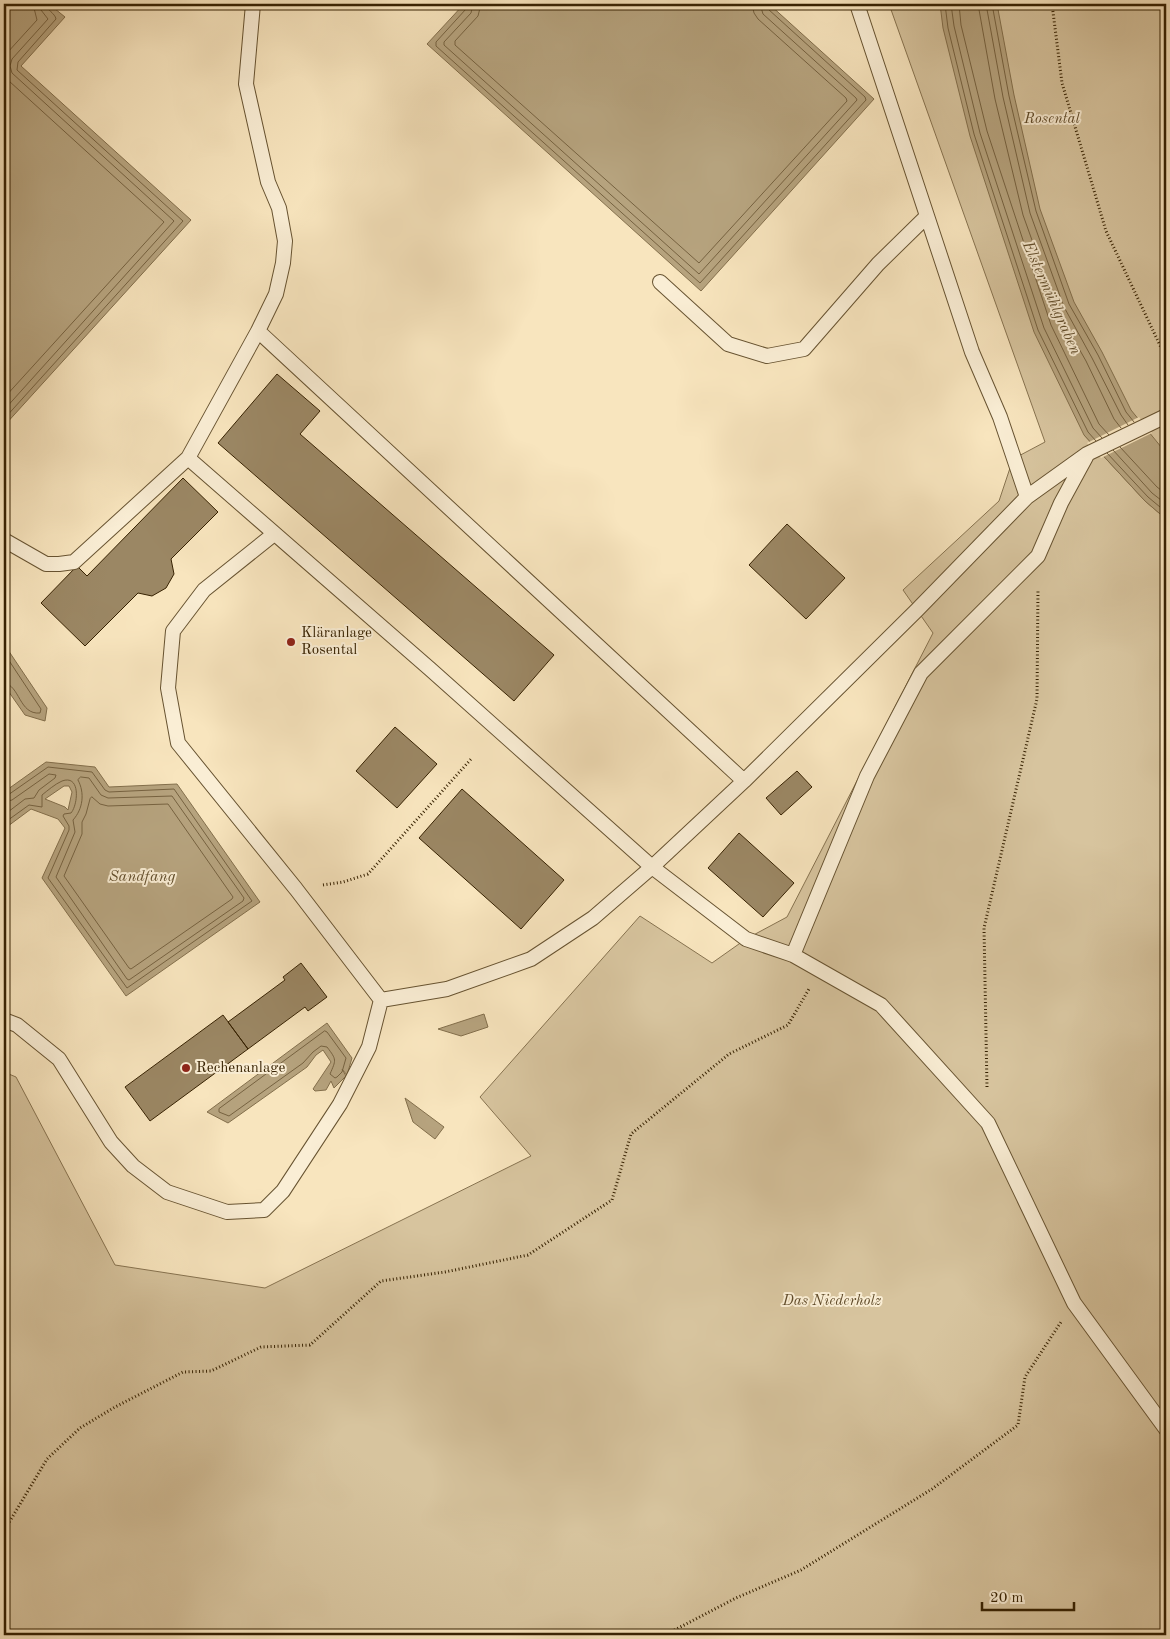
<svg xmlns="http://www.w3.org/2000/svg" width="1170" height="1639" font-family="'Old Standard TT',serif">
<rect width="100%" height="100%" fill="#f8e5be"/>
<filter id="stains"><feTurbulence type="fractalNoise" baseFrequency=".004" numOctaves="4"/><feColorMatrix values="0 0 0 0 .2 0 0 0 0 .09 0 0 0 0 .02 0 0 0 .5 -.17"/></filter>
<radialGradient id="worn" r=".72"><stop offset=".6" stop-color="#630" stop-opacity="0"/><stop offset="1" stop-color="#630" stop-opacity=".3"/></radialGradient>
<path fill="#d7c49e" stroke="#877350" d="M889,4H1166V453L1084,435L1145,501L1166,519V1635H4V1072L16,1077L115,1265L265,1288L531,1156L480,1097L640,916L712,963L746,939L787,917L933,633L903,590L999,501L1013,459L1045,442Z"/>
<path fill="#b6a37e" stroke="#836f4c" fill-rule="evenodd" d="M4,4H49L65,17L21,66L191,220L4,426Z
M464,4H769L874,99L701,291L427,44Z
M940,4H997L1014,95L1040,209L1074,302L1102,352L1131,410L1166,453V519L1145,501L1084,435L1034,332L970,136L943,28Z
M4,644L47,708L45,721L25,715L4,685Z
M46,762L95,767L109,787L177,784L260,902L126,996L42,878L65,828L58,819L31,809L4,829V792ZM64,786H69L72,792L68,810L65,807L45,799Z
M484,1014L488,1027L461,1036L438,1029Z
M327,1023L352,1058L347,1075L342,1069L346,1076L334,1088L331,1081L326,1090L315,1091L313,1089L331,1062L323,1050L316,1055L307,1067L228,1123L207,1112Z
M405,1098L444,1127L435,1139L413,1122Z"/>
<path fill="#f8e5be" d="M1139,417L1152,433L1101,458L1087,443Z"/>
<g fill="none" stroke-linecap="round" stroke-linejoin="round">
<path stroke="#766240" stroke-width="1" d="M467,4L466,9L436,42V46L700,283L866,100L865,97L768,9L766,4
M473,4L471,13L444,42V45L699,274L857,100L856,98L763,14L760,4
M481,4L478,16L455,41V45L699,263L847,101L846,98L758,19L754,13L752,4
M945,4L948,28L974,134L1038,330L1088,432L1096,441
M951,4L954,26L980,133L1044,328L1093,428L1102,438
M959,4L961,25L987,131L1051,325L1099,424L1109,435
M978,4L995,99L1023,215L1057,310L1086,361L1114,419L1121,428
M986,4L1003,97L1030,213L1064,307L1092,358L1121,415L1128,425
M992,4L1009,96L1036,211L1069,304L1098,355L1126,412L1134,422
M4,60L7,53L37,20L33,4
M4,72L9,81L164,222L4,398
M4,410L174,221L12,73L10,66L12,59L48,19L41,10L40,4
M4,419L183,221L17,70L18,62L56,19C55,13 47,11 46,4
M1120,447L1157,487L1166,494
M1113,450L1152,493L1166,504
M1107,453L1148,497L1166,512
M4,653L41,709L40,713C19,715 20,685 4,683
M81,777L89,778L101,795L108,798L172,796L244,898L243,901L129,980L127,979L56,877L75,832L73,820C83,809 85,793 78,780Z
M4,796L8,795L48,767L92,772L105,790L109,792L174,789L252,901L127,988L48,878L69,830V826L63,816L64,814L71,813C78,805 81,774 62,781C55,784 47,791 42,795V807L29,805L4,823
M92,797L100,804L108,806L168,804L233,897L232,899L131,969L129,968L64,876L82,834V822L86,814L90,799Z
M4,802L12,800L49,774L56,775L55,778L39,790L34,798L25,799L4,815
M325,1031L327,1032L346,1058L342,1072L337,1077L335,1078L330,1074C336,1060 337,1060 327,1047L321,1046L313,1052L303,1063L229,1116L219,1112V1109Z"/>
</g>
<path fill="#9b8764" stroke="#372202" d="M277,374L320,411L300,434L554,655L514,701L218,443Z
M183,478L218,512L171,559L174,574L166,588L152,596L138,593L85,646L41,603L77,566L87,576Z
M787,524L845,578L806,619L749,565Z
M395,727L437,764L397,808L356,771Z
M797,771L812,787L781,815L766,798Z
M462,789L564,880L521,929L419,838Z
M739,833L794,883L763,917L708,868Z
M301,963L327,997L308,1011L305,1007L248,1049L228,1022L285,980L283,977Z
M223,1015L248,1049L150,1121L125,1087Z"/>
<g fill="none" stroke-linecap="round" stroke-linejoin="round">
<g stroke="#675331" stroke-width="16">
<path id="lane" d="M253,4L246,84L268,182L279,208L285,241L283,263L276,294L258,331L744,781
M857,4L972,352L1000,417L1027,497
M660,282L728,344L767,356L804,349L878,264L926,217
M258,331L188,458L430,669L652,867L746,939L793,955L881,1005L988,1123L1074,1303L1166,1429
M274,534L204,590L173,631L168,688L178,743L296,889L381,1000
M4,540L46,564H59L74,562L188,458
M793,955L867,776L921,673L1038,556L1061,503L1086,457
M4,1020L17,1025L59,1059L111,1142L133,1166L167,1192L227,1212L264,1210L283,1191L340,1104L369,1047L381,1000L447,989L531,959L593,918L652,867L744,781L917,610L1027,497L1087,454L1166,416"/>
</g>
<path stroke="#372202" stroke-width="3" stroke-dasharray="1 2.5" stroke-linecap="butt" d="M1052,4L1062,83L1106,231L1166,358
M323,885L343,882L368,874L472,758
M987,1087L984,928L1037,699L1038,589
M4,1531L47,1459L80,1428L115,1407L183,1372L211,1371L261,1347L310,1345L381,1281L445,1272L528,1255L612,1200L631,1134L729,1054L788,1025L809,989
M665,1635L736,1598L801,1570L932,1489L1018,1425L1025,1377L1061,1322"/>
<use href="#lane" stroke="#faeed5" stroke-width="14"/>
</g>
<g fill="#8f2418" stroke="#faeed5" stroke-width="2">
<circle cx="291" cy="642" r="5"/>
<circle cx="186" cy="1068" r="5"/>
</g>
<g text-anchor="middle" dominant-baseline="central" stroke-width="4" stroke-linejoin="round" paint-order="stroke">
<g font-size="15" font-style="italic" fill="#5f4a29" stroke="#faeed5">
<text x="1052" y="119">Rosental</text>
<text x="832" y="1301">Das Niederholz</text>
</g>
<g font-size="15" fill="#372202" stroke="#faeed5" text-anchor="start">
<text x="301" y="633">Kläranlage<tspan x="301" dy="17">Rosental</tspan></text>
<text x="196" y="1068">Rechenanlage</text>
</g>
<g font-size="16" font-style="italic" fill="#634f2d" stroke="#faeed5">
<text transform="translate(1051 298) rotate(66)">Elstermühlgraben</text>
<text x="142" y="877">Sandfang</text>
</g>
</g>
<rect width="1170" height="1639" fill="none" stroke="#f8e5be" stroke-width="20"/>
<rect x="5" y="5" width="1160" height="1629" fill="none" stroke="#372202" stroke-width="2.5"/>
<rect x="10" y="10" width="1150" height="1619" fill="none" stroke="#372202"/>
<path d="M982 1602v8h92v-8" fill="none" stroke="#372202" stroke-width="2.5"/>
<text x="990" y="1602" font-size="15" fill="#372202" stroke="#faeed5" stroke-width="4" paint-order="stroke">20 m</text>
<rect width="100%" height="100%" filter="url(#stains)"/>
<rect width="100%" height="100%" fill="url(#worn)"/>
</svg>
